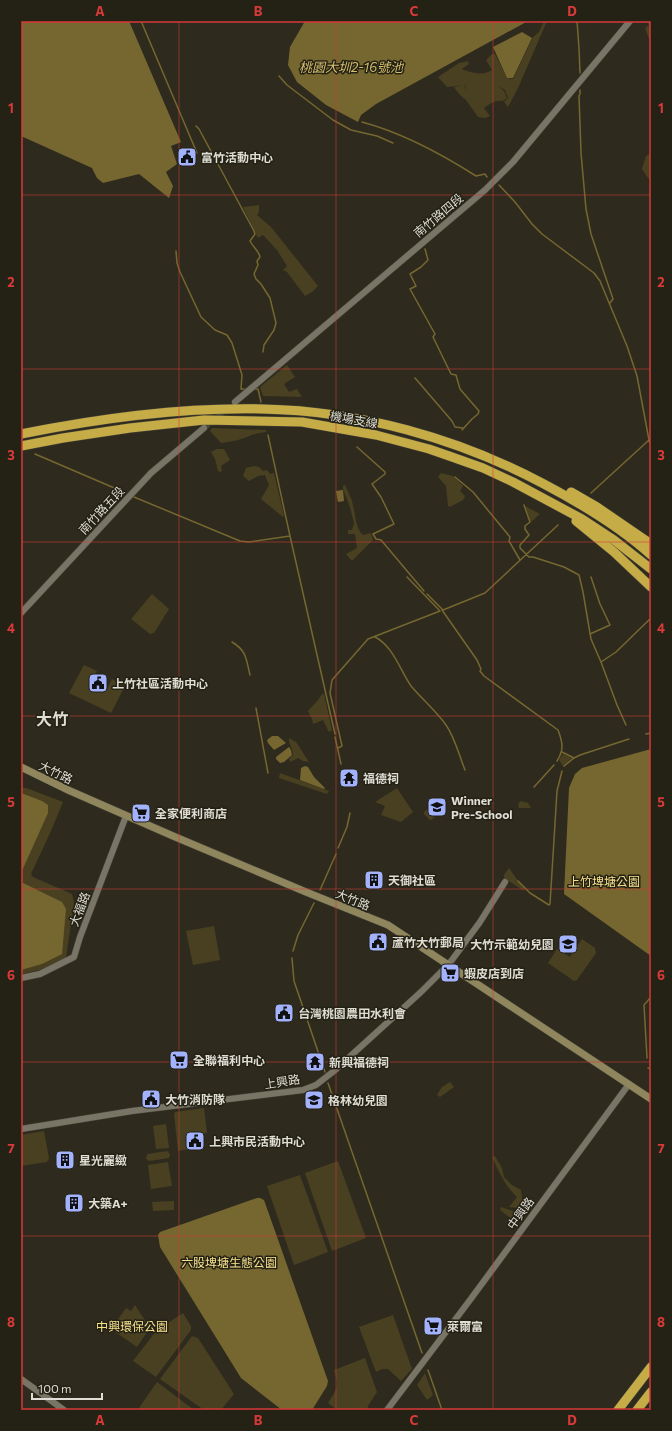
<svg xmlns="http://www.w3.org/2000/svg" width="672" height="1431" font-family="Commissioner,'Noto Sans TC',sans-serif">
<rect width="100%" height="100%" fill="#2e2b1e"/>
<path fill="#494021" d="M544,21H547L518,88L508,107L504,102L508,98L505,90L498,86L504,91L507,98L503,101C495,100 491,103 484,108L490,116L485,118L478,117L466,100L459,94L454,87L464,85L467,91L465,85L447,87L438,77L459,63L468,61L469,64L462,69C470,73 484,76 492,70L486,60L492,54H495L507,78L513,79L533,37L539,32Z
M646,21L651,22V38L649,39L645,28L649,25Z
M651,153V180L648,178L642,169L646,156Z
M259,205V212L257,215L271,227L318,286L312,292L305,296L287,272L283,270L287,266L277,250L263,235L258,238L243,207Z
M287,365L295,377L284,384L289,392L297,389L302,397L263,396L260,387Z
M212,428L266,430V432C256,433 253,435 244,438C236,441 228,442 221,443L210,431Z
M217,449H224L230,460L221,466L222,470L221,472L218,471L215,459L211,452Z
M254,466L259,467L263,471L267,470L270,474L274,473L284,515L283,517L261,499L269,485L265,475L258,476L249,481L243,476L246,468Z
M441,473L453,476L463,486L460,491L465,496L463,500L450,507L448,506L446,486L438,477Z
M345,485C348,492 352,498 353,506C356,515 355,528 363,535L371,533L373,540L352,561L346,554L357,548L355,534H348V530H352L354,523L350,507L343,489V486Z
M525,506L540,514L531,522Z
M152,594L169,609L154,633L150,634L131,619Z
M84,665L97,671L91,683L106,691L112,679L125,686L111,713L69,693Z
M322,694H324L332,730L329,732L323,720L313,724L312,719L308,711L318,700Z
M289,738L296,742L309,762L303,761L298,758L290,762L289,759L293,755C293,748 288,744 289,738Z
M563,754L572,758L563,766L559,760Z
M280,773L329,791L327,794L279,778Z
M21,787L29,789L63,802L51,831L31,874L33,877L72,894L74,903L66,958L44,969L21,974Z
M397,788L413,812L401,822L381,815L385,806L375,802Z
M521,801L528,803L531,808H519L518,804Z
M428,809C431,810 435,814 435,817L431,820H430L424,814V812Z
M509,868L518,881L524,887V891L504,878V875Z
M214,926L220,960L193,965L186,931Z
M582,939L595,948L596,953L577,980L574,981L548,963L557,949L570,957Z
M450,1082L454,1087L440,1097L437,1095L442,1087Z
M204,1108L207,1133L187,1136L189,1149L178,1151L174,1114L175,1112Z
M166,1124L169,1148L156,1149L153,1126Z
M44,1131L49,1158L47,1162L21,1166V1135Z
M167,1151L170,1154L169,1158L149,1161L146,1159L147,1155L148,1154Z
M495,1156L502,1168L504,1177L512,1185L521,1190L522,1198L529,1207L527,1209L509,1207L517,1197C505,1186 499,1172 492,1157Z
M338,1161L366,1238L332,1251L305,1173Z
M168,1162L172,1186L151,1189L148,1165Z
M300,1175L328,1252L294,1265L267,1186Z
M174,1201V1210L153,1211L152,1202Z
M501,1207L516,1212H525L517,1223L500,1210Z
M135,1305L148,1325L149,1329L137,1347L111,1329L126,1308L131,1311Z
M183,1313L191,1326V1330L156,1377L133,1361L156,1331Z
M393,1315L412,1369L401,1381L388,1369H382L376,1372L359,1327Z
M192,1336L198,1338L234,1394L221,1410H204L160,1379Z
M365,1358L377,1392L368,1406L367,1410H337L328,1403C337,1389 339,1387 334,1370Z
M425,1373L433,1395L427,1400L417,1385Z
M157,1382L194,1410H142L139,1408Z"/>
<path fill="#766730" d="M21,21H129L181,142L171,146L177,164L166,172L173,186L169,198L139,174L103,183L97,178L92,168L21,136Z
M305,21H528L376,104L361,115L358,122L326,105L297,82L288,65L290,47Z
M522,32L532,38L513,78H507L493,47Z
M343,490L344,501L338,502L336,491Z
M272,736H278L286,743L274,750L268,743L267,740Z
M289,747L291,750L292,755L284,762L280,763L276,759V757Z
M651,749V956L564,894L569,788L575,774L582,768Z
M305,766L308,767L314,777L325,788L324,789L300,780L301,768Z
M21,793L42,801L48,805V813L21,873Z
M21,882L62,902L66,909L62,954L42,964L21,970Z
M257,1198H260L264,1200L328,1381L327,1386L312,1410H282L241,1378L160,1247L158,1235L160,1232Z"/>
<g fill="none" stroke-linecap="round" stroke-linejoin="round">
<path stroke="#766730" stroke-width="1.5" d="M141,21L197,153
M577,21L579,48L580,73
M279,76L287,85L333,120L351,130L377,136L393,143
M580,90V94L579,96L581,153L586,209L591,234L613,299L610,303
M362,122C403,133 440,153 476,176L485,174L487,177
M196,126L199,129L254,231L255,234L250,241C253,247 259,251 260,257L257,261L258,265L254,274L256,279L261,284L270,298L276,323L274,330L264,345L263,352
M499,185L515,202L532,224L542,234L594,273L600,281L627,346L637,376L649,440L591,493
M425,249L428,260L421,267L410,274L416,286L410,289L435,334L433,337L451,374L456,375L460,389L479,411L478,414L472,419L462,430
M176,251L177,263L180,272L201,317L215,330L227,335L232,343L242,375L241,389H244
M415,378L452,421L455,427L463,428
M255,389H258L261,402
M651,438L649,440L651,445
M357,447L385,472V474L372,484L381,497L394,524L373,534L376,539L381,540L424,591
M35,454L126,493
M455,477L473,492L510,537L509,541L520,560
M134,497L240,541L249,542L290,536L268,435
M524,505L530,522L525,526V529L529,535L520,545V548L529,557H533L564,567L579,575L583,592L591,639L601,662L617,705L626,725
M290,536L335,734
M427,594L443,610L485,593L558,525
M442,610L477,660L481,669L480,671L484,676L558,730C563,743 564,750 557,761
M590,634L610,625L600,604L591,577
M375,637C393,646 400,670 411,686C422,699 436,711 446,725C455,738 459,755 465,770
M232,642C247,651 246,659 250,675
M601,662L616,652L651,618
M256,708L268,773
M646,734L651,733
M335,737L341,764
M338,748L342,746L330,693L332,680L368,639L440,611L407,577
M562,752L574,758L564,766
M574,758L580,755L629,739
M534,787L554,765
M338,848L347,827L350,813
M518,881L530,893L549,905L550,904L557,791L562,771
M320,890L336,854
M293,951L298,935L314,903
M292,958L294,981L325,1072
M647,1058L644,1005L651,997
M648,1068L651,1069
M328,1083L422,1353
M428,1370L442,1410"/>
<path stroke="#494639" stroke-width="6" stroke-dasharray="6 3" stroke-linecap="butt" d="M204,428L227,408"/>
<g stroke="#4a483c" stroke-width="7">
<path id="tertiary" d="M235,402L485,190L513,162L630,21
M21,613L151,473L204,428
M21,978L40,974L74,957L80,937L126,816
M21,1129L132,1111L303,1090L316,1085L334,1071L421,992L449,964L480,922L505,882
M21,1379L64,1410
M387,1410L470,1300L629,1084"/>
</g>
<g stroke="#4a483c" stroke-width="8">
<path id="secondary" d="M21,767L68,790L173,836L306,892L388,925L651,1099"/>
</g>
<g stroke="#4a483c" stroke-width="10">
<path id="motorway" d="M21,434C101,418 182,407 263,409C360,411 457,438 542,483C580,503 619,526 651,555
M21,446L63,438L130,428L204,420L302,422L376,435L429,449L452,457L483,468L513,482L582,519L614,540L651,569
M571,492L597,507L651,544
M576,521L614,552L651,587
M618,1410L651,1367
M637,1410L651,1392"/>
</g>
<use href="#tertiary" stroke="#797566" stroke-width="6"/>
<use href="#secondary" stroke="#90865d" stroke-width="7"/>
<use href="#motorway" stroke="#c6ac47" stroke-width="9"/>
</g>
<path fill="none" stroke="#d73a39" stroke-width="1" stroke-opacity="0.55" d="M179,21V1410M336,21V1410M493,21V1410M21,195H651M21,369H651M21,542H651M21,716H651M21,889H651M21,1062H651M21,1236H651"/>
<defs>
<g id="civic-square" transform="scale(1)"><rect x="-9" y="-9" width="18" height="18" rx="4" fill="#a3b2fd" stroke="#242115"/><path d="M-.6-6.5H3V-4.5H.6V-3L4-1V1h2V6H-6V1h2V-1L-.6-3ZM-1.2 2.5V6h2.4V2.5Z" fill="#111"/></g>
<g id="temple-square" transform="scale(1)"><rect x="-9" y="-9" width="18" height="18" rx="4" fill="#a3b2fd" stroke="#242115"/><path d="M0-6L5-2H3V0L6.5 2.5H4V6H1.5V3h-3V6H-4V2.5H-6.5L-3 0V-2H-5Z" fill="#111"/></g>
<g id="school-square" transform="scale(1)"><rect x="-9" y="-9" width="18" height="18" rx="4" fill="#a3b2fd" stroke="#242115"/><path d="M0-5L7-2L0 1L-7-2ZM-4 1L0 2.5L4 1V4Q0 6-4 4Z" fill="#111"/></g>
<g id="supermarket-square" transform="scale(1)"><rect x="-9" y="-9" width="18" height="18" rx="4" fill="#a3b2fd" stroke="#242115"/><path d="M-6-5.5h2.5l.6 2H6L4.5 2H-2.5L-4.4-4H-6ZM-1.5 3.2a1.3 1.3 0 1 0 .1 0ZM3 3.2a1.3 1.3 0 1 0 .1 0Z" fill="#111"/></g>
<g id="building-square" transform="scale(1)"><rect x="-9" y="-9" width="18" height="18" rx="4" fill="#a3b2fd" stroke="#242115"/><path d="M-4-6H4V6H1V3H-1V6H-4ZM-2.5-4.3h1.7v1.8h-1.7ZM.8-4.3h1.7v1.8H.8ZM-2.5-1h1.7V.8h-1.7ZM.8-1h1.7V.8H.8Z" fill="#111"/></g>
</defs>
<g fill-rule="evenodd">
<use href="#civic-square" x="187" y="157"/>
<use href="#civic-square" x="98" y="683"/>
<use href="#temple-square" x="349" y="778"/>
<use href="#school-square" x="437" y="807"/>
<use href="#supermarket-square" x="141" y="813"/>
<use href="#building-square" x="374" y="880"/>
<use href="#civic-square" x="378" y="942"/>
<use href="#school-square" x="568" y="944"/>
<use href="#supermarket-square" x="450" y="973"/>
<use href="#civic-square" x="284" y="1013"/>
<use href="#supermarket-square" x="179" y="1060"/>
<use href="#temple-square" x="315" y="1062"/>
<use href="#civic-square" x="151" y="1099"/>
<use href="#school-square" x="314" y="1100"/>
<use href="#civic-square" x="195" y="1141"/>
<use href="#building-square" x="65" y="1160"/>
<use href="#building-square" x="74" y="1203"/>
<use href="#supermarket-square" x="433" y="1326"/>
</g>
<g text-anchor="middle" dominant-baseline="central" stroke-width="3" stroke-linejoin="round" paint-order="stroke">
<g font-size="12" font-weight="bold" fill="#dfddd4" stroke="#242115" text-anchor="start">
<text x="201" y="157">富竹活動中心</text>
<text x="112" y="683">上竹社區活動中心</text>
<text x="363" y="778">福德祠</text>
<text x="451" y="800">Winner<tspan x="451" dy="14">Pre-School</tspan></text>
<text x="155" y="813">全家便利商店</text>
<text x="388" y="880">天御社區</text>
<text x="392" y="942">蘆竹大竹郵局</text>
<text x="554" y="944" text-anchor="end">大竹示範幼兒園</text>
<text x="464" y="973">蝦皮店到店</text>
<text x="298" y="1013">台灣桃園農田水利會</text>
<text x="193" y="1060">全聯福利中心</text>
<text x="329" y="1062">新興福德祠</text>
<text x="165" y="1099">大竹消防隊</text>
<text x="328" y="1100">格林幼兒園</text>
<text x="209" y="1141">上興市民活動中心</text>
<text x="79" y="1160">星光麗緻</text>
<text x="88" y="1203">大築A+</text>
<text x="447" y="1326">萊爾富</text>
</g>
<g font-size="12" fill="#dfddd4" stroke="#242115">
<text transform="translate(438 215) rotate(-40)">南竹路四段</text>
<text transform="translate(354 419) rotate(10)">機場支線</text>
<text transform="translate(101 510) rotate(-47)">南竹路五段</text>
<text transform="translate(56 772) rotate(26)">大竹路</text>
<text transform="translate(353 899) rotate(22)">大竹路</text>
<text transform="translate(79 909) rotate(-69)">大福路</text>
<text transform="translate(282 1081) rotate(-9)">上興路</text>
<text transform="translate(520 1213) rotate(-54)">中興路</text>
</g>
<g font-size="12" fill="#f8e18d" stroke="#242115">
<text x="604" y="881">上竹埤塘公園</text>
<text x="229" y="1262">六股埤塘生態公園</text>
<text x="132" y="1326">中興環保公園</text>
</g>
<g font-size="13" font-style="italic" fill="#d5bf6c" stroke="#242115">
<text x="351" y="67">桃園大圳2-16號池</text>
</g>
<g font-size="16" font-weight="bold" fill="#dfddd4" stroke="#242115">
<text x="52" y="718">大竹</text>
</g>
</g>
<rect width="672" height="1431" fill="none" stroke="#242115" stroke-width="44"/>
<path d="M32 1393v6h70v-6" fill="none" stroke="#dfddd4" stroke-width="2"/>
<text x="38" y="1393" font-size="12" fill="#dfddd4" stroke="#242115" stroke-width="3" paint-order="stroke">100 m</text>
<rect x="22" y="22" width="628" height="1387" fill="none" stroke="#d73a39" stroke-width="1.5"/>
<g font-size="13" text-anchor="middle" font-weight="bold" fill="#d73a39">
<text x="100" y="16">A</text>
<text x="258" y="16">B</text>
<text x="414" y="16">C</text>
<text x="572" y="16">D</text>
<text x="11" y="113">1</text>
<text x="661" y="113">1</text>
<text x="11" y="287">2</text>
<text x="661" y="287">2</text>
<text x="11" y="460">3</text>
<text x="661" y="460">3</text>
<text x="11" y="633">4</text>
<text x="661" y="633">4</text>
<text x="11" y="807">5</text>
<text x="661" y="807">5</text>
<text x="11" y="980">6</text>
<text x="661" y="980">6</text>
<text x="11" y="1153">7</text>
<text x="661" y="1153">7</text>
<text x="11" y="1327">8</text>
<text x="661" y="1327">8</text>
<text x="100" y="1425">A</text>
<text x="258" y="1425">B</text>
<text x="414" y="1425">C</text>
<text x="572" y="1425">D</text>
</g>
</svg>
